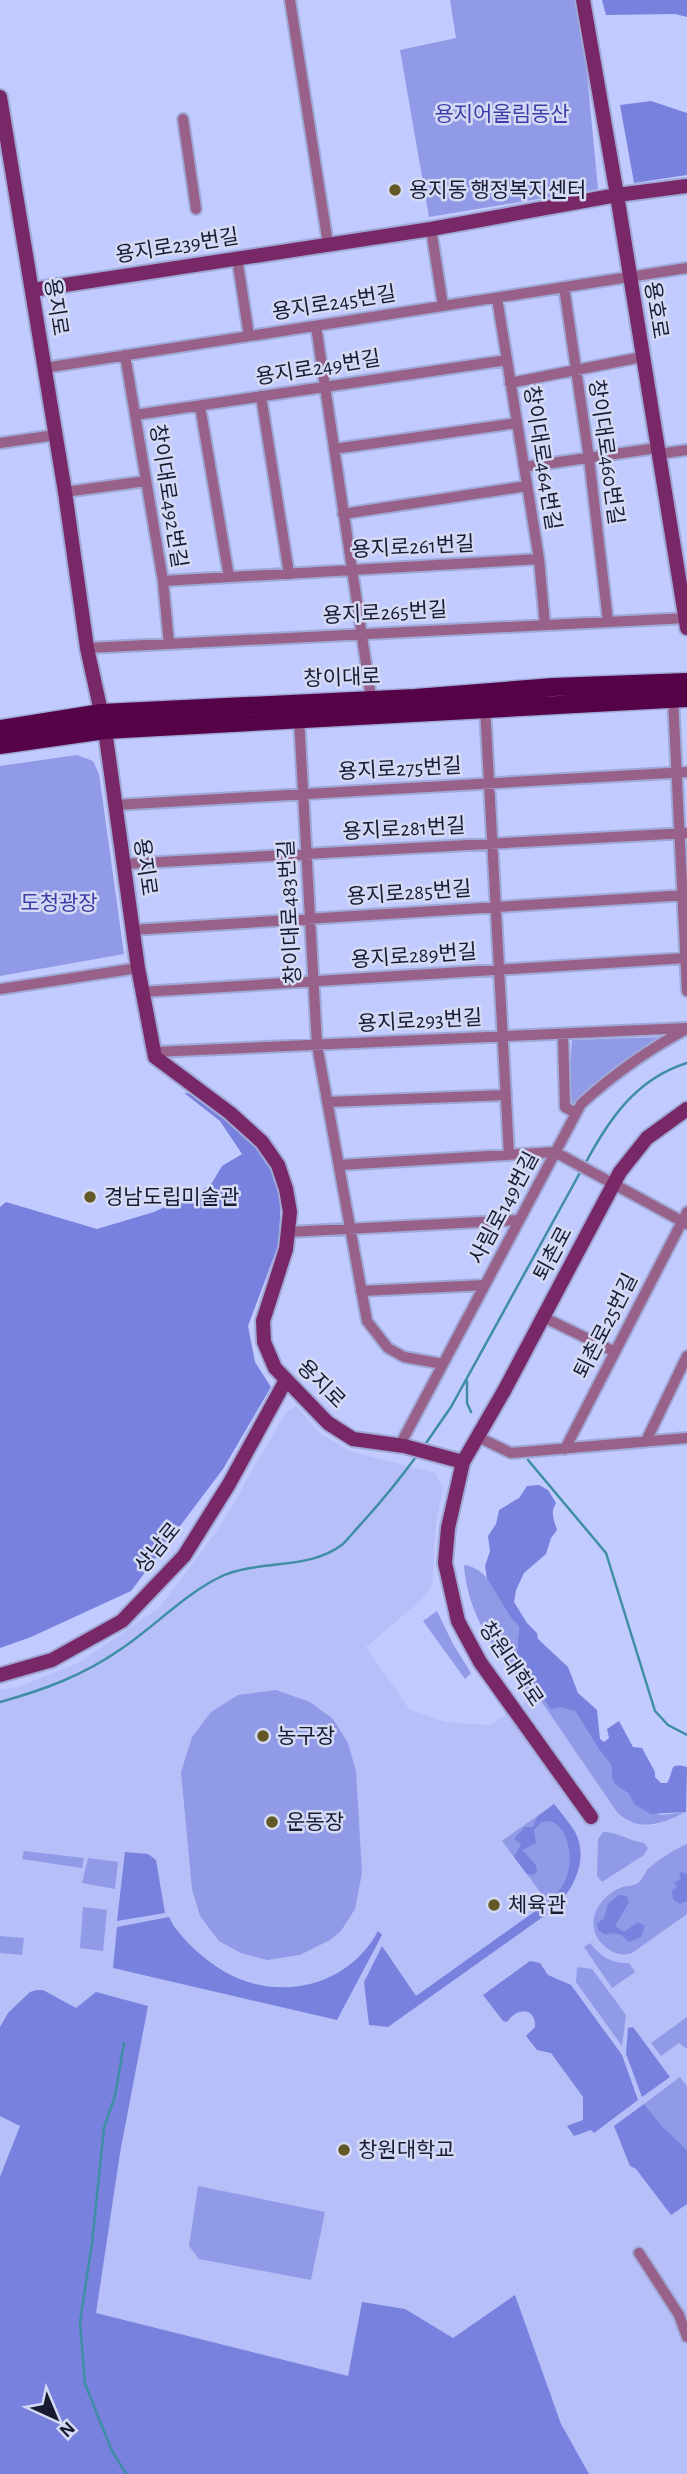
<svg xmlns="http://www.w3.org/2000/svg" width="687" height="2474" font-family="'Alegreya Sans','Noto Sans KR',sans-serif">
<rect width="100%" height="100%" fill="#c2cbff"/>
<path fill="#b6bff8" d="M296,1406L322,1435L352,1452L435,1473L443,1488L436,1523L432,1586L419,1602L366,1647L410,1710L446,1722L490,1725L531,1697L539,1698L622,1817L638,1824L652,1826L687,1811V2474H0V1690L18,1687L78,1663L159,1608L220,1527L286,1412Z"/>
<path fill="#909ae6" d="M450,0H580L598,189L429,217L400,50L456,38Z
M77,755L93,761L99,774L124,954L0,976V766Z
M664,1037L621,1065L574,1103L568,1102L572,1040Z
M464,1565C492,1568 503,1608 519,1627L516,1665L525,1686L539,1692L542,1699L575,1711L598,1748L611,1765L612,1778L628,1793L635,1805L661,1815L686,1812C663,1823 639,1834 617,1812L539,1698L531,1697C500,1658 467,1617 464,1565Z
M437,1611L453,1644L471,1673L465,1679L423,1621Z
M276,1690L310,1702L333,1719L348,1743L356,1771L362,1873L355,1909L341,1931L330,1940L300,1955L267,1960L241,1953L219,1941L200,1916L192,1889L181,1772L192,1737L211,1712L238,1695Z
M554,1804C561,1813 569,1822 575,1832C589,1858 574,1890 553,1909L502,1841Z
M603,1832C615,1831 630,1841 644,1843L648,1848L644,1855L602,1882L597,1876L598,1839Z
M687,1844V1914L632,1953C623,1956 614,1954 607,1948C582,1929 595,1899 620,1888C627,1885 635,1887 640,1881C644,1877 645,1871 650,1867C660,1859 675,1849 687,1844Z
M24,1851L84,1858L82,1868L22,1859Z
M88,1858L118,1862L115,1889L82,1883Z
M83,1907L107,1910L103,1951L80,1948Z
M0,1936L24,1938L22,1955L0,1953Z
M590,1943C600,1956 612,1964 629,1963L635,1972L612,1988L584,1947Z
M577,1967L592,1969L626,2015L622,2046L576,1982Z
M687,2017V2049L679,2043L661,2056L651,2043Z
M680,2077L687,2086V2150L662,2126L644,2104Z
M198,2186L325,2212L311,2280L199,2259L189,2246Z"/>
<path fill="#7881dd" d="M602,0H687V17L675,14L606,15Z
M651,101L687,113V175L634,183L620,105Z
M184,1093L197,1095L267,1157L281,1191L279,1243L248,1326L255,1362L271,1387L223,1469L131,1591L31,1637L0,1648V1207L6,1202L97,1229L154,1212L210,1186L222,1166L242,1154L220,1121Z
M539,1485L548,1490L556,1503C550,1513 554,1519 557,1530L551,1538L546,1554L524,1573L516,1590L514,1602L527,1623L537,1633L538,1639L568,1667L578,1693L597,1710L600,1739L604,1742L609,1738L607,1729L619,1721L633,1747L642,1748L655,1772V1777L661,1783H667C675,1771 667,1762 687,1767L686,1812L651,1814L635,1805L628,1793L615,1784L612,1778L611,1765L598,1748L575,1711L561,1707L551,1709L539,1692L525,1686L516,1665L519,1627L510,1616L487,1578L485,1566L490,1551L488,1536L496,1524L499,1510L519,1498L527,1486Z
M554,1804C561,1813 569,1822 575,1832C589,1859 574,1890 553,1909L548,1902C593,1868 558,1796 534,1830L536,1843L522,1850L536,1865L537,1872L533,1875L527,1874L514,1857L521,1844L514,1839L525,1827H533L537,1817Z
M125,1852L148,1854L156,1860L165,1913L117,1921Z
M681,1872L687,1874V1901L679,1904L673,1899L672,1891L677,1887L674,1883L681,1879L679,1874Z
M619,1895L626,1896L629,1902L615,1926L624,1932L638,1922L645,1926L641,1937L629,1942C621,1934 616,1931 606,1935L598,1930L597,1924L604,1918L608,1904Z
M541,1907L547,1914L388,2027L369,2025L364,1982L382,1946L416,1996Z
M169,1917C171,1920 173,1926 177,1930C189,1946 208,1962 225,1972C279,2003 349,1986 378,1931L382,1935L337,2020L113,1968L117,1927Z
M530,1961L540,1963L548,1975L571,1985L622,2055L638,2100L594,2133L591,2130L574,2136L567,2126L583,2120V2097L551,2053L537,2050L526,2036L535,2027C536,2007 517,2007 507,2022L503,2021L483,1995Z
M37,1990H43L76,2008L96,1992L148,2006L120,2153L96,2313L348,2376L362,2302L405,2309L453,2338L515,2295L561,2424L589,2474H0V2177L20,2126L0,2116V2027L8,2013L30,1992Z
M633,2027L670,2077L642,2097L626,2054L628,2028Z
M644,2104L662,2126L687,2150V2204L671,2215L636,2169L630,2166L614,2126Z"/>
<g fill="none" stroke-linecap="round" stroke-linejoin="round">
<path stroke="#3f8ea3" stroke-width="2.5" d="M585,1164C609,1119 636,1079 687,1063
M467,1381V1403L471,1412
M424,1446L451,1407L582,1169
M528,1460L606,1553L655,1711L668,1725L687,1735
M0,1702C44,1690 84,1675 121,1649C154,1627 185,1594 220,1577C258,1559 309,1571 343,1544C349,1538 355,1530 361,1524C381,1502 400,1479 418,1454
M124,2043L115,2096L104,2128L92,2243L80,2322L85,2384L111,2449L126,2474"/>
<g stroke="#a0a8d6" stroke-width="14">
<path id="street" d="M290,0L328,244
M183,119L196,209
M431,229L443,306
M237,258L249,336
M564,287L589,458L608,621
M497,298L539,559L545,625
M316,326L372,704
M125,355L163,581L169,644
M44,368L687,268
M510,383L642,357
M261,396L289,574
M200,406L229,577
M135,415L507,360
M0,443L55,435
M334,449L517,423
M658,454L687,450
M524,467L657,448
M65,492L146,481
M343,514L527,486
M163,581L539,559
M87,648L687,618
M673,698L687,991
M485,707L509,1155
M299,718L317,1045L367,1321L388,1348L404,1357L443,1364
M115,805L687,772
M124,864L687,833
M132,930L687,895
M0,989L138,968
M142,992L687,958
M563,1034L565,1107L576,1113
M154,1052L687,1028
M327,1102L506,1095
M339,1165L555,1152L687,1224
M288,1232L519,1220
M361,1291L485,1285
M543,1317L615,1352
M478,1437L511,1453L687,1438
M646,1441L687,1356
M400,1445L581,1104C613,1075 646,1051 685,1030
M565,1449L687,1212
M639,2253L679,2315L687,2337"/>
</g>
<g stroke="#a0a8d6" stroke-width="18">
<path id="secondary" d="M583,0L617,195L687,628
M0,97L65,492L87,648L105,730L138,968L155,1057L230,1113L262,1142L278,1165L286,1189L290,1212L286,1249L263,1321L264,1342L275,1368L328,1423L353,1439L404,1446L463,1462
M32,290L431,229L617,195L687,186
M0,1675L52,1660L122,1621L184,1556L229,1484L286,1380
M591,1817L480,1662L458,1621L445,1563L448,1528L463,1462L504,1391L620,1172L647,1138L687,1109"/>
</g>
<g stroke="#a0a8d6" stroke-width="21">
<path id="primary" d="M0,729L101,713L415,698L553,687L687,682
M0,745L105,730L687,698"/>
</g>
<use href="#street" stroke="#986189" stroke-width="10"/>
<use href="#secondary" stroke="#782866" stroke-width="14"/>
<use href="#primary" stroke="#560248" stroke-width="18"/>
</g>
<g fill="#645926" stroke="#d5daf4" stroke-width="2.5">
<circle cx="395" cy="190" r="7"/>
<circle cx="90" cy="1197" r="7"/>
<circle cx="263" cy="1736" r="7"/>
<circle cx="272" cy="1822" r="7"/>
<circle cx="494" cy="1905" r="7"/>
<circle cx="344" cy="2150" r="7"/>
</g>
<g text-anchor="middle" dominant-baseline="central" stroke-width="5" stroke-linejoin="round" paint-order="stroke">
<g font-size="21" fill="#3e3ca8" stroke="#d5daf4">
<text x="502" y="114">용지어울림동산</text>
<text x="59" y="903">도청광장</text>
</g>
<g font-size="21" fill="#171a31" stroke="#d5daf4" text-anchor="start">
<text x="409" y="190">용지동 행정복지센터</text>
<text x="104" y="1197">경남도립미술관</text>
<text x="277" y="1736">농구장</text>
<text x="286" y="1822">운동장</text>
<text x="508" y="1905">체육관</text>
<text x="358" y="2150">창원대학교</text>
</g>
<g font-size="21" fill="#171a31" stroke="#d5daf4">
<text transform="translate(177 246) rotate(-9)">용지로239번길</text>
<text transform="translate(334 303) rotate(-9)">용지로245번길</text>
<text transform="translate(56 307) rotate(81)">용지로</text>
<text transform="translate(656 310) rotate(81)">용호로</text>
<text transform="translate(318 368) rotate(-9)">용지로249번길</text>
<text transform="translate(606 452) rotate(82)">창이대로460번길</text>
<text transform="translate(542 458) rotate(81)">창이대로464번길</text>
<text transform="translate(168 496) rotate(81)">창이대로492번길</text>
<text transform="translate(413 547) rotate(-3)">용지로261번길</text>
<text transform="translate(385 613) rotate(-3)">용지로265번길</text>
<text transform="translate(342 678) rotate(-2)">창이대로</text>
<text transform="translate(400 769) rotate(-3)">용지로275번길</text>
<text transform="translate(404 829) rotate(-3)">용지로281번길</text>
<text transform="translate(145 867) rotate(82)">용지로</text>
<text transform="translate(409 893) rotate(-4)">용지로285번길</text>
<text transform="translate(290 912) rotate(-93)">창이대로483번길</text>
<text transform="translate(414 956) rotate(-4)">용지로289번길</text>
<text transform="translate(420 1021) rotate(-3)">용지로293번길</text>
<text transform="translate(504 1208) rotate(-62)">사림로149번길</text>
<text transform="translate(553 1254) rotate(-62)">퇴촌로</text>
<text transform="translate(606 1326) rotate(-63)">퇴촌로25번길</text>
<text transform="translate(321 1384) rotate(45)">용지로</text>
<text transform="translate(158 1548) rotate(-51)">상남로</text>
<text transform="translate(511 1664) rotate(56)">창원대학로</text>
</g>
</g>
<g transform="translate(56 2418) rotate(136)" stroke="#d5daf4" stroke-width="5" paint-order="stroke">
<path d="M0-5L12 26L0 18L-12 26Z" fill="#171a31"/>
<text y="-10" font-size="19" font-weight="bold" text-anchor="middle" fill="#171a31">N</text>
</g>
</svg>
